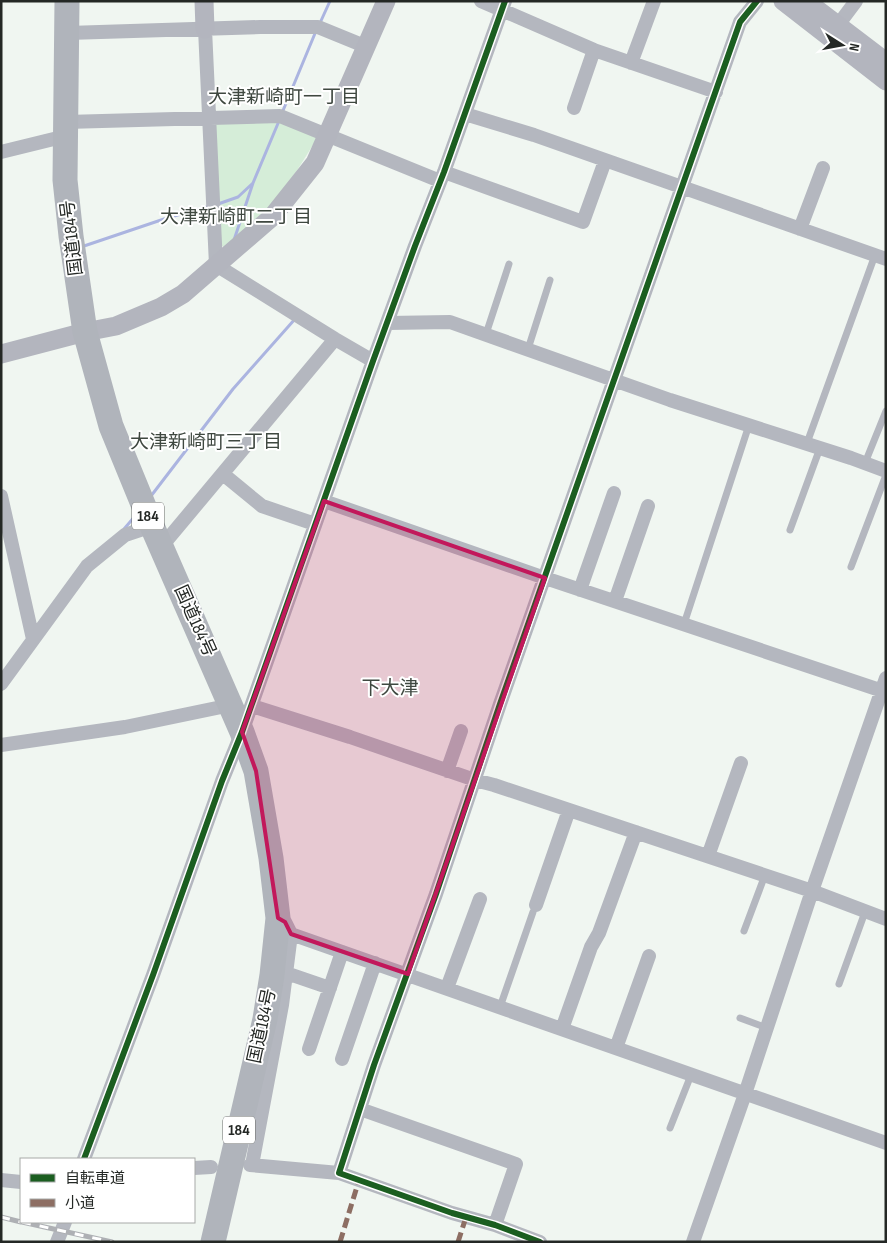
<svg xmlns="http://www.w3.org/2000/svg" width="887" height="1243" font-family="'Sofia Sans Condensed','Noto Sans JP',sans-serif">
<rect width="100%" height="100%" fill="#f0f6f1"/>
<path fill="#d5edd8" d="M279,120L318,137L296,172L271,206L224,247L220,245L215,124Z"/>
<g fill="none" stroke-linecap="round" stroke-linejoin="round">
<path stroke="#abb4e0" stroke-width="3" d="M320,23L330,1
M282,113L316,31
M218,204L238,197L253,183L279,121
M234,240L253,183
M84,246L167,218L210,206
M151,496L233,389L295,319
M124,529L136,515"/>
<path stroke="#b4b7bf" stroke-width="7" d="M486,334L509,264
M528,349L550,280
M807,443L875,255
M865,463L886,411
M790,530L820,448
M851,567L886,475
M684,624L749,425
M744,931L765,875
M839,984L865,912
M500,1007L533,912
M740,1018L767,1028
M670,1128L691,1075"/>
<path stroke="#b4b7bf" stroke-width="14" d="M481,1L594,50L716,92
M838,25L856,1
M205,29L216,265L335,339L373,361
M68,33L260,27H318L367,47
M631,63L654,1
M574,108L594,50
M465,114L534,135L886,259
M66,122L280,116L440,181
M1,152L66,136
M444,172L583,222L605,161
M800,229L823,168
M388,323L450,322L670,400L851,458L886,471
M223,474L262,506L315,524
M1,496L33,639
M324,501L545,578L886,692
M162,546L335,339
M580,590L614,493
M615,601L648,506
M1,684L87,566L125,535L152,526
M252,706L350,737L475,780L494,785L812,891L886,919
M1,745L125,727L231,705
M447,771L461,731
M708,856L741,763
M536,905L569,810
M278,918L285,922L291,934L886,1143
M292,975L330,988
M447,988L480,899
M562,1029L591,947L599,933L636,832
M616,1048L649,956
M309,1049L342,952
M342,1059L375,963
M360,1109L516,1164L495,1225
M84,1159L153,975L222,781L242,732L373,361L415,246L444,172L505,1
M250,1165L339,1173
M252,1165L282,1005L291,934
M194,1168L211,1167
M1,1180L21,1182
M57,1242L65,1222
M540,1242L495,1225L452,1213L339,1173L374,1065L436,894L500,704L740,22L757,1
M693,1242L745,1094L812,891L886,678"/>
<path stroke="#b3b5be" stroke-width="19" d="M204,1L205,29
M783,1L886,81
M806,1L886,62
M1,354L85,332L116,326L161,307L183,294L272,217L315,163L386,1"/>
<path stroke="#b0b4bb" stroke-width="25" d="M67,1L65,180L71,236L85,332L111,426L152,526L242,732L256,771L271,858L278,918L272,975L265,1019L213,1242"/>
<g stroke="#aeb0b4" stroke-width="5">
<path id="rail" d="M1,1217L21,1222
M22,1222L112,1242"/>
</g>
<use href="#rail" stroke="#fff" stroke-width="3" stroke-dasharray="9" stroke-linecap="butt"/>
<path stroke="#8d6e63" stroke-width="5" stroke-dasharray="10 5" stroke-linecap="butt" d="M340,1242L359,1180
M458,1242L466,1217"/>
<g stroke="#fff" stroke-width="9">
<path id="cycleway" d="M84,1159L153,975L222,781L242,732L373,361L415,246L444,172L505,1
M540,1242L495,1225L452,1213L339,1173L374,1065L436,894L500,704L740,22L757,1"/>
</g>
<use href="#cycleway" stroke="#1b5e20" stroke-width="6"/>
</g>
<path fill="#c2185b" fill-opacity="0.2" stroke="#c2185b" stroke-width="4" stroke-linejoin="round" d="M324,501L545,578L408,974L291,934L285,922L278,918L256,771L242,732Z"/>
<g text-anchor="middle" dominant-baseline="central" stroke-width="4" stroke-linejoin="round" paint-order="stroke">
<g fill="#fff" stroke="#666866" stroke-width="1">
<rect x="132" y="502.5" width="32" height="27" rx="4"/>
<rect x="223" y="1116.5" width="32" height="27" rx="4"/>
</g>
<g font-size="16" font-weight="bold" fill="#242825">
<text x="148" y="516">184</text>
<text x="239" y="1130">184</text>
</g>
<g font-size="18" fill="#242825" stroke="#fff">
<text transform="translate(72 238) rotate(-97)">国道184号</text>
<text transform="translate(195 621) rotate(66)">国道184号</text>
<text transform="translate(262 1026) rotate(-78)">国道184号</text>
</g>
<g font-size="19" fill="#3f4840" stroke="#fff">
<text x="284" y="97">大津新崎町一丁目</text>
<text x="236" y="217">大津新崎町二丁目</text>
<text x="206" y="442">大津新崎町三丁目</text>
<text x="390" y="688">下大津</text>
</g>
</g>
<rect width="887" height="1243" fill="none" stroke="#242825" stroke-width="5"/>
<rect x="20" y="1158" width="175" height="65" fill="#ffffff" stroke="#a7a9a8"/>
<rect x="30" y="1174" width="25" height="8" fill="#1b5e20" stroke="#a7a9a8"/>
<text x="65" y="1183" font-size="15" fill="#242825">自転車道</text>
<rect x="30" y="1199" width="25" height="8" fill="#8d6e63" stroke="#a7a9a8"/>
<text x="65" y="1208" font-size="15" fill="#242825">小道</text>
<g transform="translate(842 45) rotate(101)" stroke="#ffffff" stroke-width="4" paint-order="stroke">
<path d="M0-4L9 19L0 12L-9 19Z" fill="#242825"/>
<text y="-8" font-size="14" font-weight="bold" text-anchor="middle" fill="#242825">N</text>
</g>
</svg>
